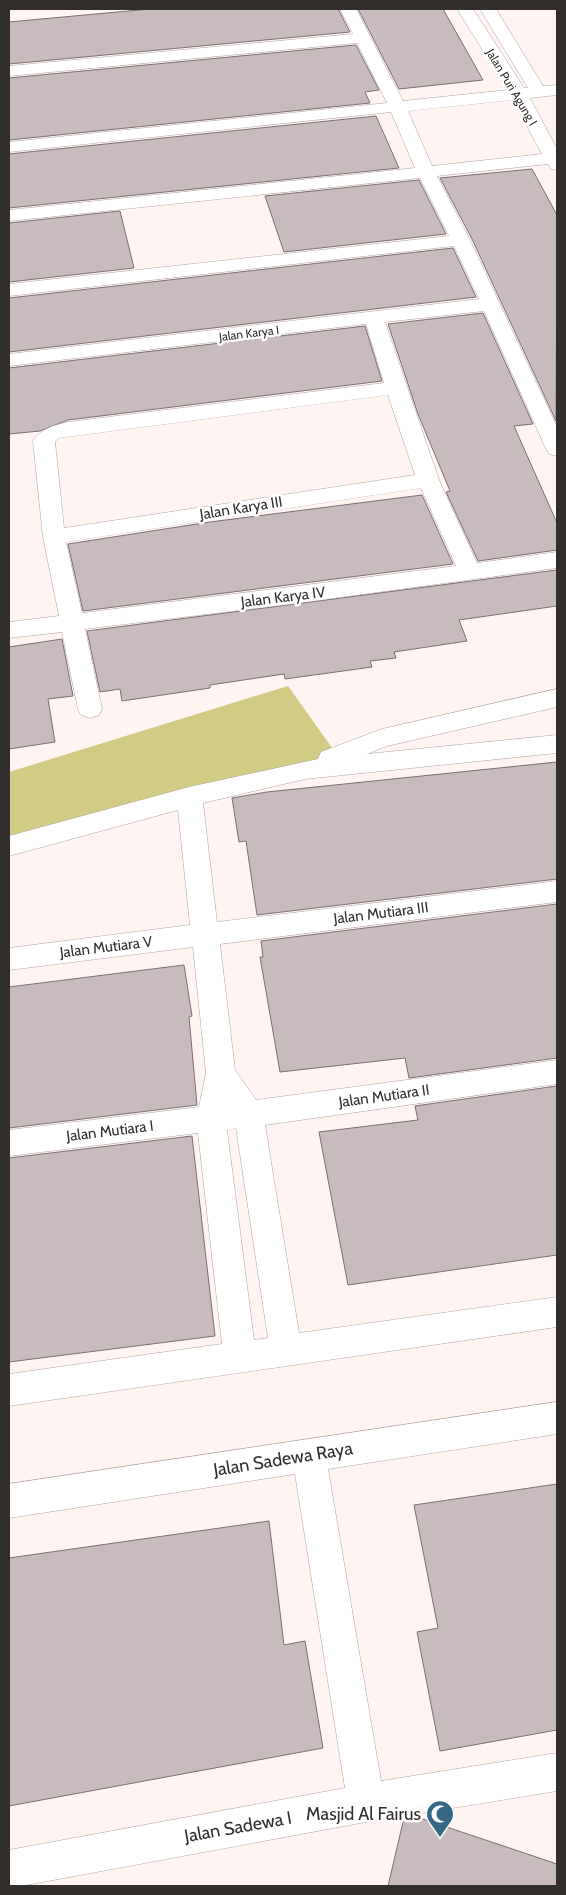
<svg xmlns="http://www.w3.org/2000/svg" width="566" height="1895" font-family="Cabin,sans-serif">
<rect width="100%" height="100%" fill="#fef4f1"/>
<path fill="#d1cb86" d="M288,686L340,759L9,844V772Z"/>
<path fill="#c8bbbd" stroke="#7b6f71" d="M150,9H338L350,32L9,64V22Z
M358,9H443L483,80L399,89Z
M356,45L379,90L365,92L370,103L9,140V78Z
M376,116L399,168L9,208V154Z
M532,169L557,215L556,421L472,239L440,178Z
M419,180L446,234L284,252L265,196Z
M120,211L134,268L9,282V223Z
M453,248L476,297L9,352V298Z
M483,313L533,424L514,426L557,523V550L478,561L446,492L450,491L418,414L388,324Z
M365,326L382,381L68,420L40,431L9,434V368Z
M422,495L453,564L83,611L68,544L210,522Z
M557,570V606L459,620L467,641L394,652L396,658L370,661L372,667L285,679L284,674L210,685V688L122,701L120,689L100,692L87,631Z
M62,639L73,696L48,699L55,742L9,749V647Z
M557,762V879L257,915L246,841L239,842L232,798L267,792Z
M557,904V1058L409,1078L405,1058L280,1072L260,957H263L261,941Z
M184,965L192,1016L189,1017L197,1105L9,1128V987Z
M557,1086V1255L348,1285L319,1132L418,1120L415,1106Z
M192,1136L215,1336L9,1362V1158Z
M557,1484V1730L440,1751L417,1632L438,1628L414,1505Z
M269,1521L284,1645L305,1641L323,1748L9,1806V1558Z
M414,1816L557,1864V1886H388L404,1818Z"/>
<g fill="none" stroke-linecap="round" stroke-linejoin="round">
<g stroke="#afa3a0" stroke-width="1">
<path id="street" d="M340,9H356L403,101L508,90L457,9H473L524,88H528L480,9H496L543,86L557,85V95L530,98L557,149V170L551,169L548,164L437,176L470,240L557,427V456L549,454L546,449L484,311L385,322L439,480L477,563L557,552V568L290,604L85,629L102,709L99,715L90,718L81,715L78,709L62,632L9,638V622L59,616L43,537L33,441C42,428 53,426 68,422L384,383L366,324L9,366V354L479,299L454,246L9,296V284L449,236L420,178L9,221V210L415,168L391,112L9,152V142L387,103L357,43L9,76V66L353,34ZM513,100L542,154L432,166L408,111ZM388,395L415,475L64,528L55,442L59,438ZM421,488L456,566L82,613L66,542Z
M557,689V707L387,746L367,754L557,735V753L305,779L203,803L217,922L557,881V902L220,944L235,1070L256,1100L557,1060V1084L265,1125L299,1333L557,1297V1327L9,1406V1374L222,1344L198,1133L9,1156V1130L199,1107L206,1073L193,947L9,970V948L190,925L178,810L9,856V836L189,787L318,759L321,752L382,729ZM236,1128L268,1338L254,1340L227,1130Z
M557,1402V1434L328,1469L381,1781L557,1753V1791L366,1822L21,1886H9V1850L345,1788L295,1474L9,1518V1484Z"/>
</g>
<use href="#street" fill="#fff" fill-rule="evenodd"/>
</g>
<defs>
<g id="mosque-pin" transform="scale(1.4375)"><path d="M0 17L-7.5 6A9.5 9.5 0 1 1 7.5 6Z" fill="#346885" stroke="#fff"/><path d="M3.5-4.9A6 6 0 1 0 3.5 4.9A5 5 0 1 1 3.5-4.9Z" fill="#fff"/></g>
</defs>
<g fill-rule="evenodd">
<use href="#mosque-pin" x="440" y="1814"/>
</g>
<g text-anchor="middle" dominant-baseline="central" stroke-width="5" stroke-linejoin="round" paint-order="stroke">
<g font-size="12" fill="#322e2c" stroke="#fff">
<text transform="translate(512 87) rotate(59)">Jalan Puri Agung I</text>
<text transform="translate(249 333) rotate(-7)">Jalan Karya I</text>
</g>
<g font-size="15" fill="#322e2c" stroke="#fff">
<text transform="translate(241 508) rotate(-9)">Jalan Karya III</text>
<text transform="translate(283 597) rotate(-7)">Jalan Karya IV</text>
<text transform="translate(381 913) rotate(-7)">Jalan Mutiara III</text>
<text transform="translate(106 947) rotate(-7)">Jalan Mutiara V</text>
<text transform="translate(384 1096) rotate(-8)">Jalan Mutiara II</text>
<text transform="translate(110 1131) rotate(-7)">Jalan Mutiara I</text>
</g>
<g font-size="18" fill="#322e2c" stroke="#fff">
<text transform="translate(283 1459) rotate(-9)">Jalan Sadewa Raya</text>
<text transform="translate(238 1827) rotate(-10)">Jalan Sadewa I</text>
</g>
<g font-size="18" fill="#322e2c" stroke="#fff" text-anchor="end">
<text x="421" y="1814">Masjid Al Fairus</text>
</g>
</g>
<rect width="566" height="1895" fill="none" stroke="#322e2c" stroke-width="20"/>
</svg>
